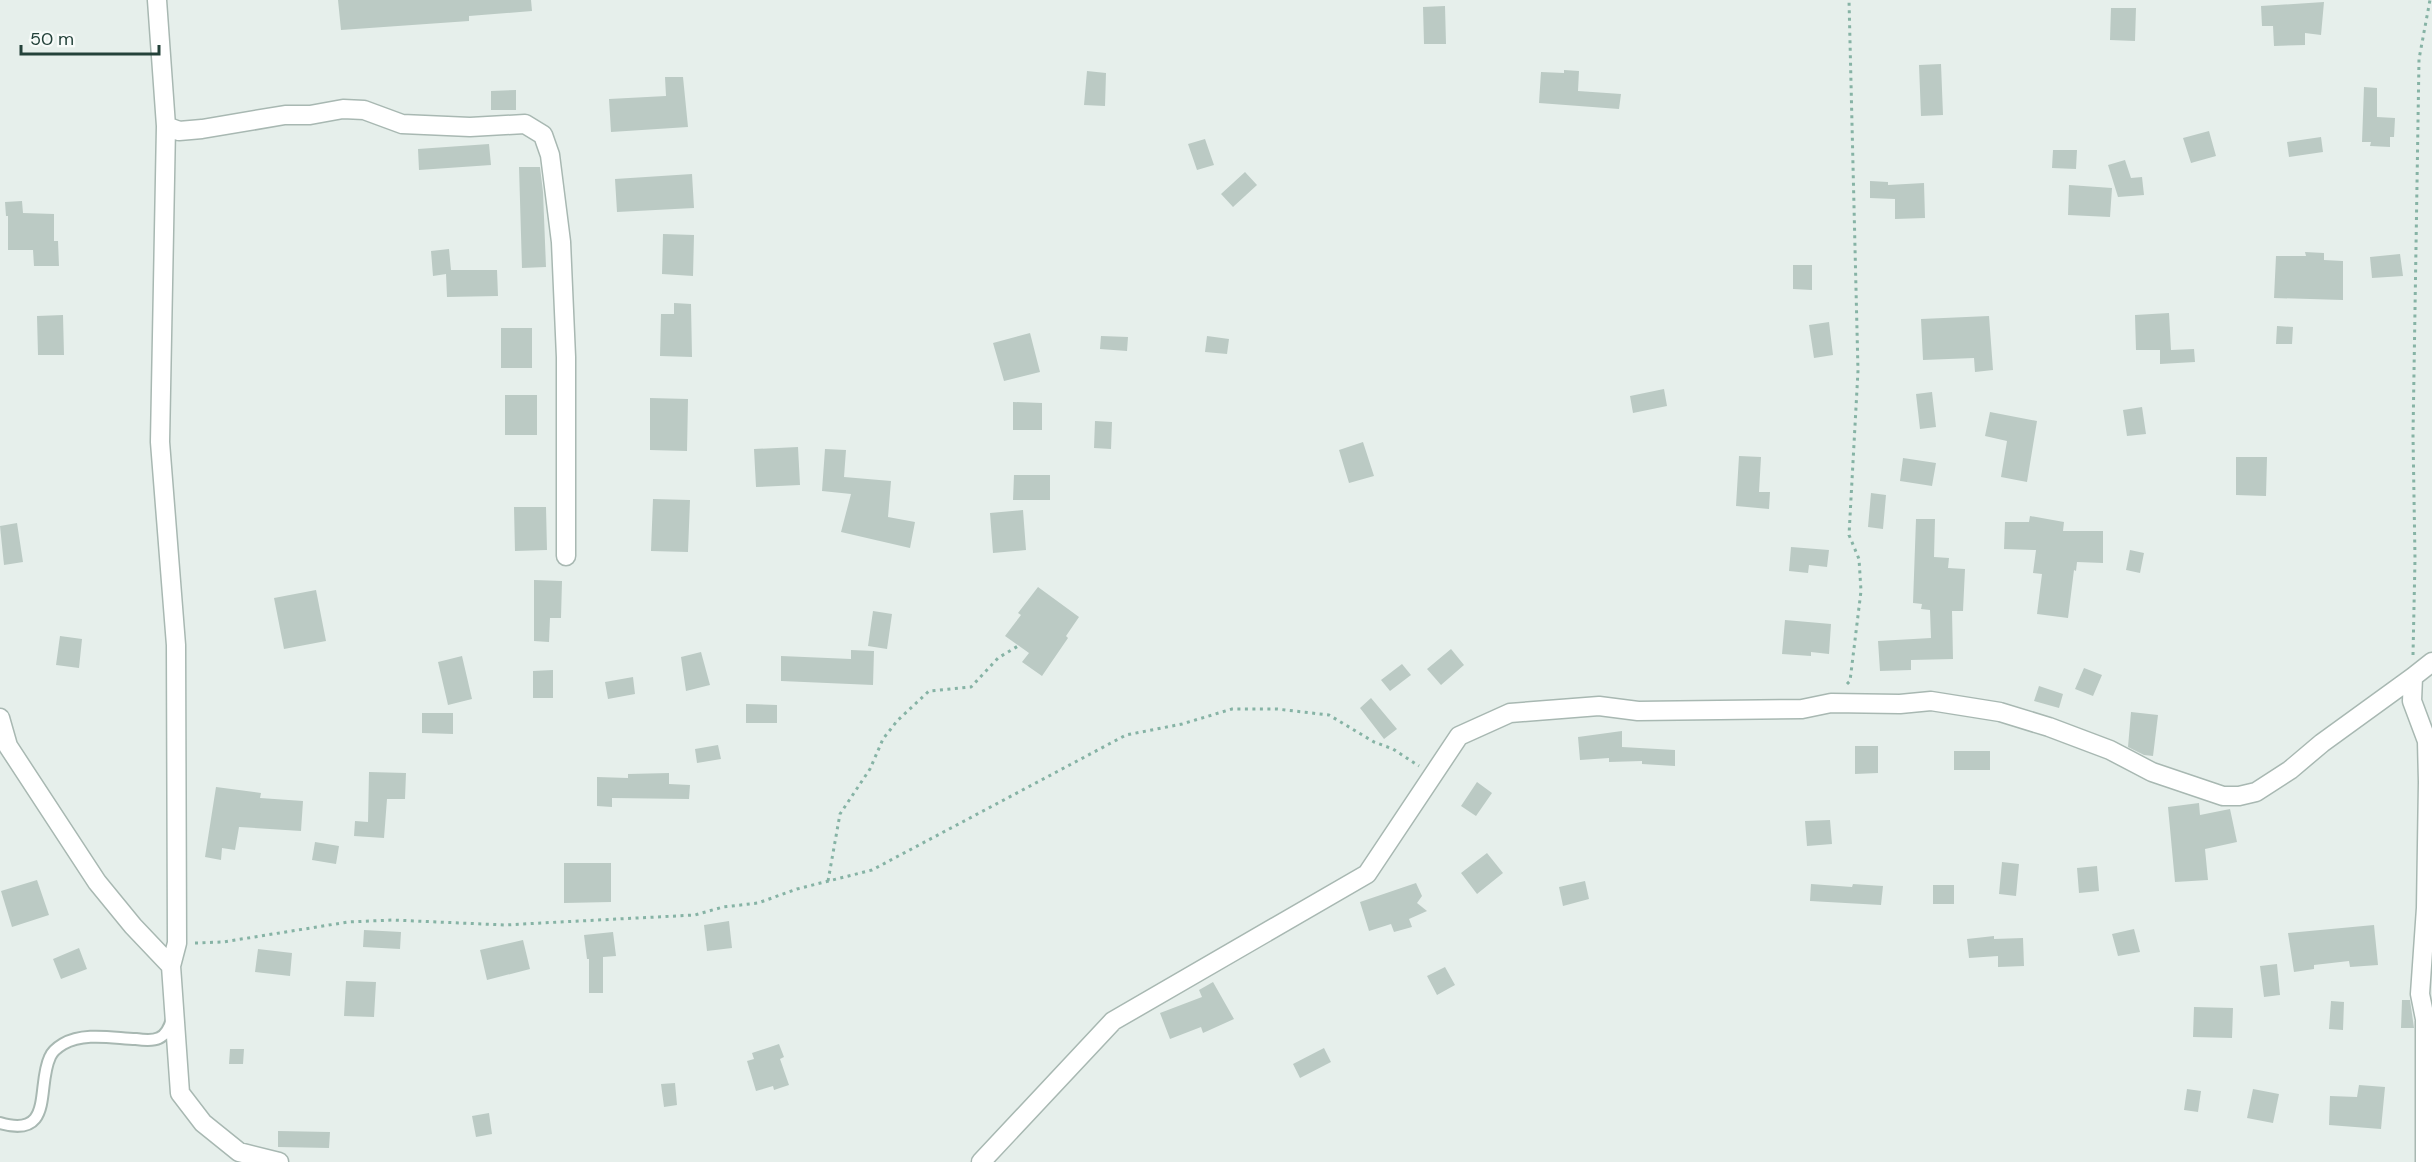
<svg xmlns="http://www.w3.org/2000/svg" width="2432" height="1162" font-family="'DM Sans',sans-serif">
<rect width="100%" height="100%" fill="#e6efeb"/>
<path fill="#bbcac4" d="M338,0H531L532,11L469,16V21L341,30Z
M2324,2L2321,35L2305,33V45L2274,46L2273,26H2262L2261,6Z
M1445,6L1446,44H1424L1423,7Z
M2111,8H2136L2135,41L2110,40Z
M1941,64L1943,115L1921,116L1919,65Z
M1564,70L1579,71L1578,91L1621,94L1619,109L1539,103L1541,72L1564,73Z
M1087,71L1106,73L1105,106L1084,105Z
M665,77H683L688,127L611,132L609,99L666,96Z
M2364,87L2377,88V117L2395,118L2394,137H2390V147L2370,146L2371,142H2362Z
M516,90V110H491V91Z
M2209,131L2216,156L2191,163L2183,138Z
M2321,137L2323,152L2289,157L2287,142Z
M1205,139L1214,165L1197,170L1188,144Z
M489,144L491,165L419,170L418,149Z
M2053,150H2077L2076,169L2052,168Z
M2125,160L2131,178L2142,177L2144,195L2118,197L2108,165Z
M519,167H540L543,192L546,267L522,268Z
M1245,172L1257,185L1233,207L1221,194Z
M692,174L694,208L617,212L615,179Z
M1870,181L1888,182V185L1924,183L1925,218L1895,219V199L1870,198Z
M2069,185L2112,188L2110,217L2068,215Z
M22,201L23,213L54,214V241H58L59,266H34L33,250H8V216H6L5,202Z
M663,234L694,235L693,276L662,274Z
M449,249L451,270H497L498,296L447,297L446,274L433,276L431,251Z
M2305,252L2324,253V260L2343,261V300L2274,298L2276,256H2306Z
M2400,254L2403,276L2372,278L2370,257Z
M1793,265H1812V290L1793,289Z
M674,303L691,304L692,357L660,356L661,314H674Z
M2169,313L2171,350L2194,349L2195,362L2160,364V350H2162H2136L2135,315Z
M63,315L64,355H38L37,316Z
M1989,316L1993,370L1975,372L1974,358L1923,360L1921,319Z
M1829,322L1833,355L1814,358L1809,325Z
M2277,326L2293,327L2292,344H2276Z
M501,328H532V368H501Z
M1030,333L1040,372L1004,381L993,343Z
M1101,336L1128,337L1127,351L1100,349Z
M1207,336L1229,339L1227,354L1205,352Z
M1664,389L1667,406L1633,413L1630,396Z
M1932,392L1936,427L1920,429L1916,394Z
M505,395H537V435H505Z
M650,398L688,399L687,451L650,450Z
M1013,402L1042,403V430H1013Z
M2142,407L2146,434L2127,436L2123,410Z
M1990,412L2037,421L2027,482L2001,477L2007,441L1985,436Z
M1095,421L1112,422L1111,449L1094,448Z
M1363,442L1374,476L1349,483L1339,450Z
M798,447L800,485L756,487L754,449Z
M825,449L846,450L844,477L891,481L888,517L915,522L910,548L841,532L851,494L822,491Z
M1739,456L1761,457L1759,492H1770L1769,509L1736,506Z
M2236,457H2267L2266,496L2236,495Z
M1903,458L1936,463L1932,486L1900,481Z
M1014,475H1050V500H1013Z
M1871,493L1886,495L1883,529L1868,527Z
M653,499L690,500L688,552L651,551Z
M514,507H546L547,550L515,551Z
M1023,510L1026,550L993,553L990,513Z
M2030,516L2064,522L2063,531H2103V563L2077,562L2076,571L2074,570L2068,618L2037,614L2042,574L2033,573L2036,550L2004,549L2005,522H2029Z
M1916,519H1935L1934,557L1949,558L1948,568L1965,569L1963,611H1952L1953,659L1911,660V670L1880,671L1878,641L1931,638L1930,610L1921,609L1922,604L1913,603Z
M17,523L23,562L4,565L0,526Z
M1791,547L1829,550L1827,567L1809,565L1808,573L1789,571Z
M2130,550L2144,553L2140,573L2126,570Z
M534,580L562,581L561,618H550L549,642L534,641Z
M1038,587L1079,617L1066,636L1068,638L1042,676L1022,662L1029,653L1005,636L1021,615L1018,613Z
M316,590L326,641L284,649L274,598Z
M873,611L892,614L887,649L868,646Z
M1785,620L1831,624L1829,654L1811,652V656L1782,654Z
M60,636L82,639L79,668L56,665Z
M1451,649L1464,665L1441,685L1427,669Z
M851,650L874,651L873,685L781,681V656L851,659Z
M701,652L710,685L686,691L681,657Z
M462,656L472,699L448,705L438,662Z
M1402,664L1411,675L1390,691L1381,680Z
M2084,668L2102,675L2093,696L2075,689Z
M553,670V698H533V671Z
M633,677L635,694L608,699L605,682Z
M2039,686L2063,694L2059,708L2034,701Z
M1371,698L1397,729L1384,739L1360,708Z
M746,704L777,705V723H746Z
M2131,712L2158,715L2153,756L2144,755L2128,747Z
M422,713H453V734L422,733Z
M1622,731V747L1675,750V766L1642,764V761L1609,762V758L1580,760L1578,737Z
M718,745L721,759L697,763L695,749Z
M1855,746H1878V773L1855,774Z
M1954,751H1990V770H1954Z
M369,772L406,773L405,799H387L384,838L354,836L355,821L368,822Z
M669,773V784L690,785L689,799L612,798V807L597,806V777L628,778V774Z
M1477,782L1492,793L1476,816L1461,806Z
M216,787L261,793L260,798L303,801L301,831L239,827L235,850L222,848L221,860L205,857Z
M2199,803L2200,815L2230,809L2237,842L2205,849L2208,880L2175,882L2168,807Z
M1830,820L1832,844L1807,846L1805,821Z
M315,842L339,846L336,864L312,860Z
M1487,853L1503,873L1477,894L1461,873Z
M2002,862L2019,864L2016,896L1999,894Z
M564,863H611V902L564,903Z
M2097,866L2099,891L2079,893L2077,868Z
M37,880L49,915L12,927L1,891Z
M1585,881L1589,899L1563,906L1559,887Z
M1416,883L1422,896L1417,903L1427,911L1409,919L1412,927L1394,932L1391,924L1369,931L1360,902Z
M1811,884L1852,887L1853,884L1883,886L1881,905L1810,901Z
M1933,885H1954V904H1933Z
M729,921L732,948L707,951L704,925Z
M2374,925L2378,965L2350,967L2349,961L2314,965V969L2294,972L2288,933Z
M2134,929L2140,952L2118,956L2112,934Z
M364,930L401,932L400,949L363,947Z
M613,932L616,956L603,957V993H589V959H587L584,935Z
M1994,936V939L2023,938L2024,966L1998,967V956L1969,958L1967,939Z
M523,940L530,969L487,980L480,950Z
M79,948L87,969L61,979L53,959Z
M258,949L292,953L290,976L255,972Z
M2277,964L2280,995L2264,997L2260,966Z
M1445,967L1455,985L1437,995L1427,976Z
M346,981L376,982L374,1017L344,1016Z
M1213,982L1234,1019L1203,1033L1201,1027L1170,1039L1160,1013L1202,997L1199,990Z
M2402,1000H2410L2414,1028H2401Z
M2331,1001L2344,1002L2343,1030L2329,1029Z
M2194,1007L2233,1008L2232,1038L2193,1037Z
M779,1044L784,1057L780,1059L789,1085L774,1090L773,1086L756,1091L747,1061L754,1059L752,1053Z
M1324,1048L1331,1062L1300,1078L1293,1064Z
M230,1049H244L243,1064H229Z
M675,1083L677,1105L664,1107L661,1084Z
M2359,1085L2385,1087L2381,1129L2329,1125L2330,1096L2357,1097Z
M2187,1089L2201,1091L2198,1112L2184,1110Z
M2253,1089L2279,1094L2273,1123L2247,1118Z
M489,1113L492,1134L476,1137L472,1116Z
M278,1131L330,1132L329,1148L278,1147Z"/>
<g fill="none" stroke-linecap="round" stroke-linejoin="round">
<g stroke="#a8b8b2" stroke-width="14">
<path id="lane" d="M0,1123C55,1139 36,1086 50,1057C52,1052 58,1047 63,1044C84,1032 112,1038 136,1039C143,1040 153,1041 159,1038C166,1035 170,1026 172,1019"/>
</g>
<g stroke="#a8b8b2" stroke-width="21">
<path id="street" d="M157,0L166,126L179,131L202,129L285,115H310L343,109L364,110L402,124L470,127L525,124L543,135L550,155L561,242L566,357V556
M166,126L160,442L176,645L177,943L171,966
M0,718L8,746L97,882L133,926L171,966L180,1093L203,1123L239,1152L279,1162
M981,1162L1113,1021L1367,874L1459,736L1510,713L1599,706L1638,711L1802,709L1831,703L1900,704L1931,701L2000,712L2049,727L2110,750L2152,772L2223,796H2239L2256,792L2290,770L2322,743L2413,677
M2425,1162V1019L2420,994L2426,908L2428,782L2427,741L2412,701L2413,677L2432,662"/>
</g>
<path stroke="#86b3a5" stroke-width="3" stroke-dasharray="3 4.5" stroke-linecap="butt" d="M2413,655L2415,559L2413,435L2419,59L2430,0
M1847,684L1850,681L1861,591L1859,559L1849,535L1858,371L1849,0
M828,881L840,814L870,769L883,739L897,721L929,691L971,687L998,658L1018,646
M195,943L223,942L348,922L393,920L505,925L560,922L695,915L723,907L758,903L797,889L872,870L1126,735L1182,724L1232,709H1277L1329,715L1374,742L1393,749L1419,766"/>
<use href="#lane" stroke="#fff" stroke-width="10"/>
<use href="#street" stroke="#fff" stroke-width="18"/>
</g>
<path d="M21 45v9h138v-9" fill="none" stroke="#24423a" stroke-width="3"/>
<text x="30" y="45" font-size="18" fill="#24423a" stroke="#f7fbf9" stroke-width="4.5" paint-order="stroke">50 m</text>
</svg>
